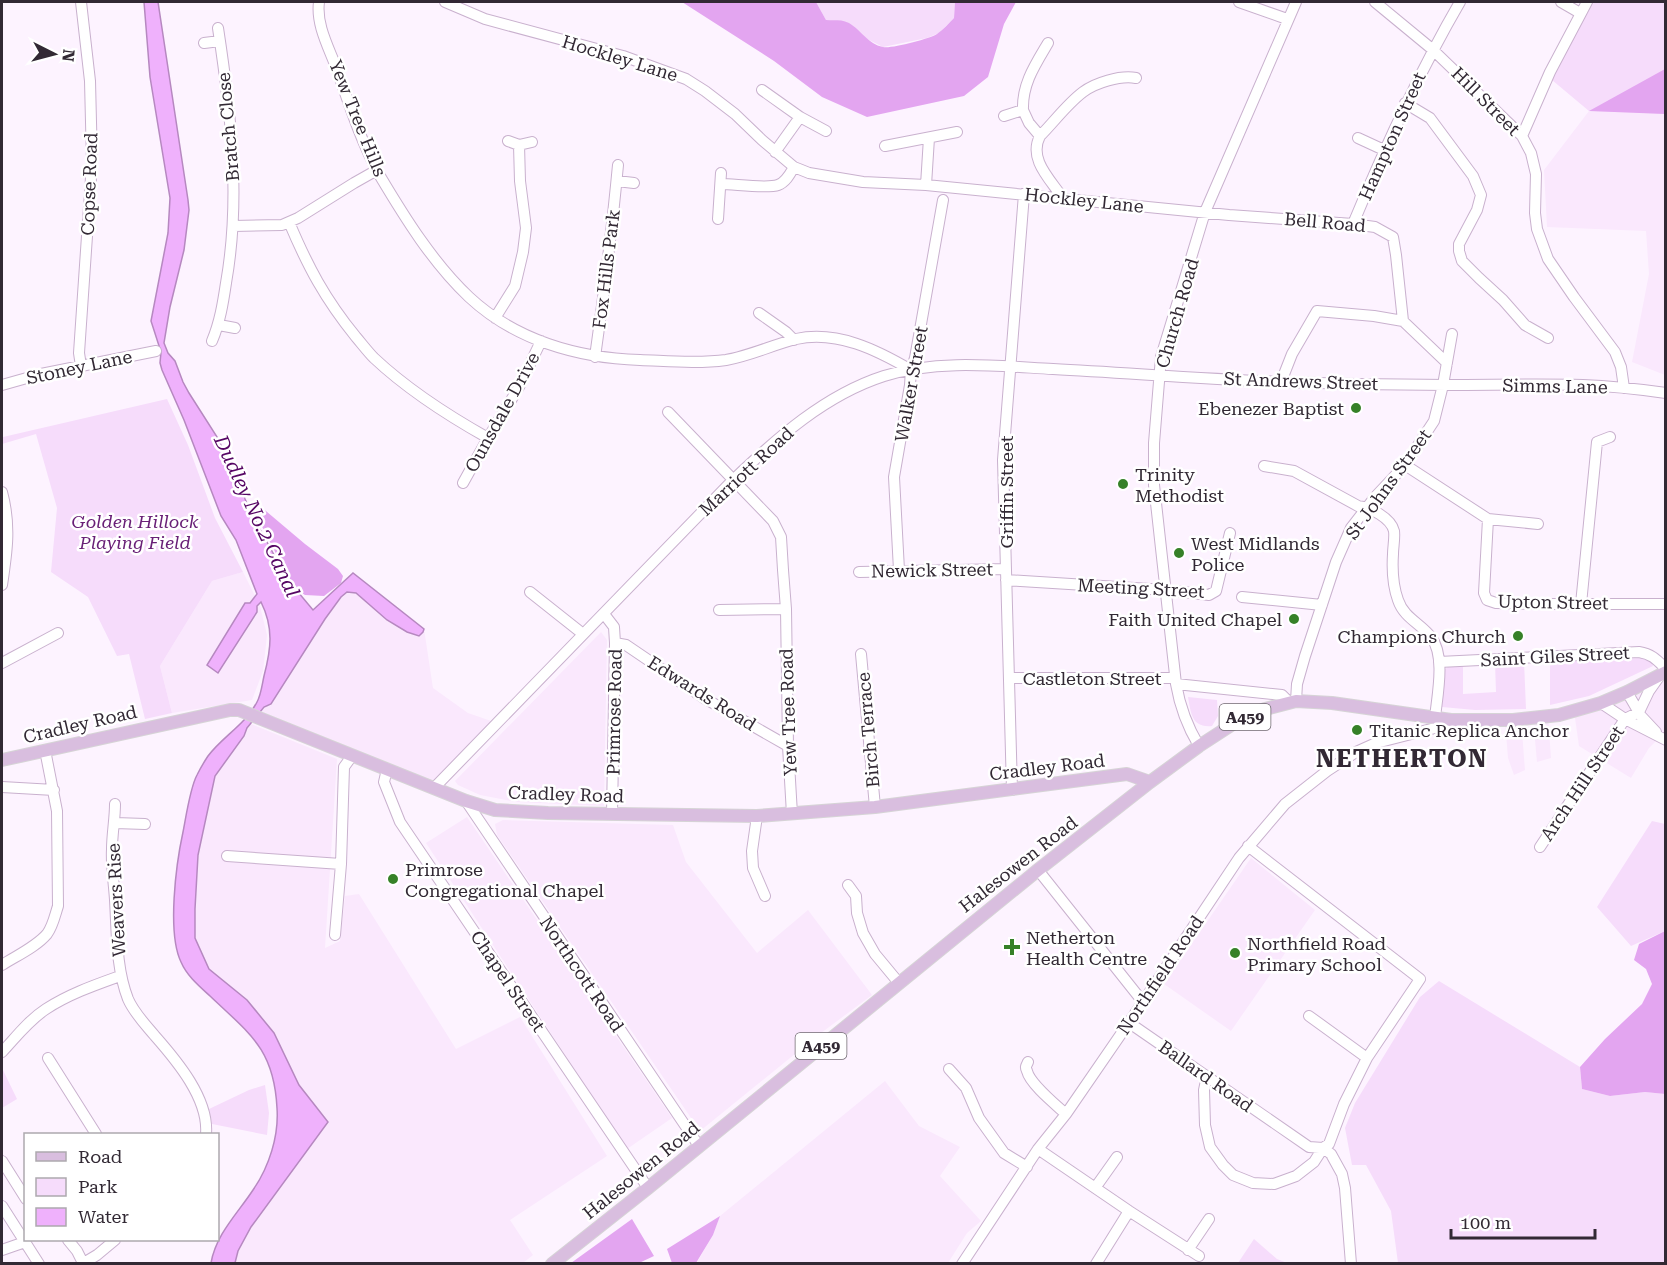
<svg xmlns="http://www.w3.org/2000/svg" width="1667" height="1265" font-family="'Roboto Serif',serif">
<rect width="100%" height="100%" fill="#fdf3ff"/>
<path fill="#fae8fd" d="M1589,111L1665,114V375L1632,362L1649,274L1646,231L1547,227L1544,170Z
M243,572L260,606L267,635L263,671L252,700L172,713L160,666L212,581Z
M353,573L424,629L433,688L468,713L497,723L434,788L253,715Z
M601,632L607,640L604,806L516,802L480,795L458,785L455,781Z
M1665,672V740L1660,737L1649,748L1631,778L1579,746L1574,711Z
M1548,716L1551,758L1537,762L1533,718Z
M1521,719L1525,770L1514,775L1508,758L1505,720Z
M251,724L337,759L325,948L340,941L345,896L359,894L456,1049L520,1017L607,1156L510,1220L533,1255L523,1263H235L238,1251L251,1227L328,1122L299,1085L274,1033L247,1000L209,969L195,938L198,855L215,776L244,736Z
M467,817L672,1118L627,1149L426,843Z
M503,820L673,825L686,862L757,953L808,910L872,995L817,1036L700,1131L497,835L495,824Z
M1251,858L1315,910L1231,1031L1164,984Z
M885,1081L919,1126L960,1147L940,1176L981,1221L967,1233L948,1263L696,1264L713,1235L720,1216Z"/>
<path fill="#f6dcfb" d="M816,2H955L954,18L939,33L927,38L883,47L865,38L854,27L826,20Z
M1594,2H1665V114L1589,111L1552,80L1574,36Z
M167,399L188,445L215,518L243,572L212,581L160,666L172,713L145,719L129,654L117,656L88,597L51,572L57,508L36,434L2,444V433L3,437Z
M1644,658L1651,660L1653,666L1589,696L1550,705V662Z
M1524,661L1526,709L1475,710L1442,707L1441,703L1444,670L1448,667L1463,666V694L1496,692L1495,663Z
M1188,697L1217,700L1218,716L1212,726C1192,728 1191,714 1188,697Z
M1652,821L1665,824V931L1631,946L1597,907Z
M1439,981L1580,1067L1582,1089L1610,1096L1645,1092L1665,1094V1263H1398L1391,1211L1366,1165H1352L1345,1128L1355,1103L1420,997Z
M2,1068L17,1099L2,1108Z
M265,1085L269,1113L267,1135L212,1124L209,1109L249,1090Z
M1254,1239L1277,1259L1287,1263H1238Z"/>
<path fill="#e3a5f0" d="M682,2H816L826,20C834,21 841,19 849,23C861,30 868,44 883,47C891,49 929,39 937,34C943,30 949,23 954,18L955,2H1016L1004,24L988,77L964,96L867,117L822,97L774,61Z
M1665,69V114L1589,111Z
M254,503L260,506L305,544L338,569L343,576L341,583L324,596L305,595L296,589L285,571L254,511L252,506Z
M1665,931V1094L1645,1092L1610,1096L1582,1089L1580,1067L1605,1039L1642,1004L1652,984L1646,969L1634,960L1639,944Z
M720,1216L713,1235L696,1263H672L667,1249Z
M632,1219L654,1256L639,1263H571Z"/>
<path fill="#efb1fc" stroke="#b688c0" stroke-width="1.5" d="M144,2H158L188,200L189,210L184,250L170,307L164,343L168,353L175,361L183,382L189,393L219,440L233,476L240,481L245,499L257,524L288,580L313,610L353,573L424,629L423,632L419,636L407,632L387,620L356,593L347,592L341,597L325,619L271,704L264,707L247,728L244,736L215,776L198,855L195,909V938L209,969L247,1000L274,1033L299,1085L328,1122L251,1227L238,1251L235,1263H211C216,1234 238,1213 253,1190C269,1167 279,1136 277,1108C274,1049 250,1034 210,996C199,986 187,976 181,962C167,933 176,864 183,832C186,817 190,788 197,775C200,769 204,762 208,756C222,737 246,724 257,702C261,695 262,685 264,676C271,649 274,628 261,602L257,606V612L218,673L207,665L245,603H250L257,594L236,540L221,516L184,420L162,370L160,363L161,352L151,321L168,233L170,198L150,77Z"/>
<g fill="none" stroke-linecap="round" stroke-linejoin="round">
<g stroke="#c9b1ce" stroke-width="12">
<path id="minor" d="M319,2C316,24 328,46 336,67C349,104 361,142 380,176C405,218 433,263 469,297C515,340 577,358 640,360C668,361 697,364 726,360C750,356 772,345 796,339C837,330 877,350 911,370
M445,2L485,19L623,56L686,79L705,91L735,114L762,140L794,167L809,173L863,182L926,185L1229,215L1353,224L1375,227L1393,237L1396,255L1403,321
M1239,2L1287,19
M1375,2L1432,49L1522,136L1531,153L1536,174L1535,213L1537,229L1548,259L1574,297L1615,352L1621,367L1624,388
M1561,2L1580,13
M204,43L220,41
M762,90L800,117L826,131
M1405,103L1430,118L1473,176L1481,195L1477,210L1459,244V251L1462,261L1479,278L1503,300L1525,325L1548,338
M1023,110L1029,123L1040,136
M1004,116L1023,110C1022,84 1035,65 1048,43
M1522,136L1550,72L1587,2
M1358,138L1384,150
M508,141L519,145L532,142
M885,146L957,132
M775,152L800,117
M617,181L634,183
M721,184C734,184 767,189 778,185C786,182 790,174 794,167
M926,185L929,138
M1062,197C1050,179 1028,159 1040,136C1054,122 1067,104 1083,92C1095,83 1120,75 1136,78
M718,219L721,173
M289,222C308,267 325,299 356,337C362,344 368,352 374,358C408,390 447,415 488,438
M1353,224C1385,147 1418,74 1460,2
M233,226L282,225L298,218L354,183L377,170
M759,313L786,332L794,340
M495,318L515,286L523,252L526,228L520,181L519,145
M219,325L235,328
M212,341C220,322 223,303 226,283C241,198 231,113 218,28
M595,357C604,293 612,229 618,165
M81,366L79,353L92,163L90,81L81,2
M1281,382L1292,354L1317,311L1374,316L1403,321L1447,363
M2,385L41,374L156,351
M668,412L773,521L781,537L783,570L786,609L788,746L792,814
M1405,465L1488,519L1538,524
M1264,466L1294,471L1358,506C1370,507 1391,518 1394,531C1395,538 1393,547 1393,554C1392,569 1393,586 1398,600C1404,618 1420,623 1431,637C1446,656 1437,696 1435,718
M463,483L488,438L519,387L541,341
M2,492C11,525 7,552 2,585
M1488,519L1484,593L1487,600L1496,603L1539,604H1666
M899,570L894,477L910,385L911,370L915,358L943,200
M859,572L1006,569
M1006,580L1166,590L1209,595L1216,591L1230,533
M530,592L583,634
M1242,597L1322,605
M1581,604L1597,442L1610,437
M719,610L786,609
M604,614L614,627L615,643L612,814
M615,643L626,645L704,698L788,746
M861,654L875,807
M1439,662L1639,652C1652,654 1657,660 1666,669
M2,663L58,633
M1010,678H1175
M1176,684L1282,695L1289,702
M1627,692L1641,716L1656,732
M1296,701L1297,684L1305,656L1336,562L1351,528L1375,497L1405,465L1434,421L1443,385L1452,334
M1601,703L1625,719L1666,740
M1625,719L1639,712L1649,691L1661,674
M1199,746C1187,726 1180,707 1176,684L1154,485V443L1161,357L1205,212L1296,2
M387,769L384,782L400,822L648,1188
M2,787L54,790
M434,788L733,480C777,438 825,395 884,376C938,359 998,366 1053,369C1129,373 1206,379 1282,382C1337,384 1392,385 1447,385C1492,385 1538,384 1583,385C1611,386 1638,389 1666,393
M1012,790L1003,460L1024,194
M466,801L699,1146
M115,804C115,819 112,834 112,849C111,866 114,883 115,900C117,933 116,968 128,999C134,1013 145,1024 155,1036C177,1061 209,1099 206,1134
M757,816L752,851L753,868L765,896
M115,823L145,824
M1540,847L1625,719
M227,856L341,864
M1038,870L1143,1002
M848,885L856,896L857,913L863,933L875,954L899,983
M335,935L341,864L344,767L352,756
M2,965C16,956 36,947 47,934C53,926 55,915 58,906L57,811L45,750
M1309,1016L1367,1058
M1128,1022L1309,1147L1323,1148
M2,1052C16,1037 29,1020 46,1009C69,994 95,985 120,976
M48,1058L96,1134
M1028,1062C1026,1066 1025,1067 1027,1071C1030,1084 1055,1104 1066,1114
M949,1069L966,1088L979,1118L1004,1153L1027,1167
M1207,1076L1204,1090L1205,1125L1210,1147L1223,1165L1233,1175L1253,1183L1274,1184L1296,1176L1314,1162L1323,1148L1329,1144L1344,1104L1367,1058L1420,979L1248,846
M1323,1148L1331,1154L1342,1174L1345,1188L1351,1264
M1038,1149L1129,1211L1199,1256
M2,1161L26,1199
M1095,1188L1117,1157
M2,1206L39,1264
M68,1240L77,1251L83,1263
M2,1250L25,1242
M1188,1250L1209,1219
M82,1264L97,1255L115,1240
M962,1264L1038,1149L1066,1114L1143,1002L1239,858L1285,804L1327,771L1356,752L1376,743L1439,727L1451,720
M1096,1264L1129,1211"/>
</g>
<g stroke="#d6d4d6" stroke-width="14">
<path id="major" d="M2,760L230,710H239L466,801L495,810L548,813L757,816L875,807L1127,774L1150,782
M552,1264L648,1188L1038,870L1150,782L1199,746L1239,720L1265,709L1296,701L1332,703L1451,720H1513L1559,715L1601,703L1627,692L1666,672"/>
</g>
<use href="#minor" stroke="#fff" stroke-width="10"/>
<use href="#major" stroke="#d9bedf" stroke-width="12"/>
</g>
<g fill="#368128" stroke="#fff" stroke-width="2">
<circle cx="1356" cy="408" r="6"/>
<circle cx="1123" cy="484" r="6"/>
<circle cx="1179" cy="553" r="6"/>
<circle cx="1294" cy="619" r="6"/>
<circle cx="1518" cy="636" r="6"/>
<circle cx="1357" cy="730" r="6"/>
<circle cx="393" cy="879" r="6"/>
<path d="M1009 938h6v6h6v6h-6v6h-6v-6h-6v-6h6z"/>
<circle cx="1235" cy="953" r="6"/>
</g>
<g text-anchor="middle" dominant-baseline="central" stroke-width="5" stroke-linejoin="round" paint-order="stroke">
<g fill="#fff" stroke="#706971" stroke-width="1.5">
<rect x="1219.5" y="704" width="51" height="26" rx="4.5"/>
<rect x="795.5" y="1033" width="51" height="26" rx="4.5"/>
</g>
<g font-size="16" font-weight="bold" fill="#322934">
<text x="1245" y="717">A459</text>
<text x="821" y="1046">A459</text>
</g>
<g font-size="18" fill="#322934" stroke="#fff">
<text transform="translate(620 58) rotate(17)">Hockley Lane</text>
<text transform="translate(1486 101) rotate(45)">Hill Street</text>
<text transform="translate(358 118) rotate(68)">Yew Tree Hills</text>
<text transform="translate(228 127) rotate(-95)">Bratch Close</text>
<text transform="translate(1392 136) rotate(-66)">Hampton Street</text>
<text transform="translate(89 184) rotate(-88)">Copse Road</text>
<text transform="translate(1084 200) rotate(6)">Hockley Lane</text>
<text transform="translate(1325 222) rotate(5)">Bell Road</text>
<text transform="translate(606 269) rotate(-83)">Fox Hills Park</text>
<text transform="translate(1177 313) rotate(-74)">Church Road</text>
<text transform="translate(79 367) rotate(-12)">Stoney Lane</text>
<text transform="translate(1301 381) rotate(2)">St Andrews Street</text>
<text transform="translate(911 384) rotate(-80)">Walker Street</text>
<text transform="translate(1555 386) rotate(1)">Simms Lane</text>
<text transform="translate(502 412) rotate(-61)">Ounsdale Drive</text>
<text transform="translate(746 471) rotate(-43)">Marriott Road</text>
<text transform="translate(1388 484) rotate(-54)">St Johns Street</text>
<text transform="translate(1006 492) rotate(-90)">Griffin Street</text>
<text transform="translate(932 570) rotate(-1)">Newick Street</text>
<text transform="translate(1141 588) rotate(3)">Meeting Street</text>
<text transform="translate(1553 602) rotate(1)">Upton Street</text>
<text transform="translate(1555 656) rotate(-3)">Saint Giles Street</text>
<text x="1092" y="678">Castleton Street</text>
<text transform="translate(702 693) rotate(32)">Edwards Road</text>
<text transform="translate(614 712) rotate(-89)">Primrose Road</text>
<text transform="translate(788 712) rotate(-92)">Yew Tree Road</text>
<text transform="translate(80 724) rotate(-13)">Cradley Road</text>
<text transform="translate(868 730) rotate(-95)">Birch Terrace</text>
<text transform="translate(1047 767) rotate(-7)">Cradley Road</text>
<text transform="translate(1582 783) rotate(-56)">Arch Hill Street</text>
<text transform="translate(566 794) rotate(2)">Cradley Road</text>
<text transform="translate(1018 864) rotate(-38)">Halesowen Road</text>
<text transform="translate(116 900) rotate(-93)">Weavers Rise</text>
<text transform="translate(582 974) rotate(56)">Northcott Road</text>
<text transform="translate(1160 975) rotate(-56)">Northfield Road</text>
<text transform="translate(508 981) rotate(56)">Chapel Street</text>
<text transform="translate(1206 1076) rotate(35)">Ballard Road</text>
<text transform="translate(641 1170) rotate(-39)">Halesowen Road</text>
</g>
<g font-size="18" fill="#322934" stroke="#fff" text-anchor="start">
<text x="1344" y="408" text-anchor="end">Ebenezer Baptist</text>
<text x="1135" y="474">Trinity<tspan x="1135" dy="21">Methodist</tspan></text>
<text x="1191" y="543">West Midlands<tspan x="1191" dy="21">Police</tspan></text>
<text x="1282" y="619" text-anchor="end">Faith United Chapel</text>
<text x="1506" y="636" text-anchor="end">Champions Church</text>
<text x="1369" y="730">Titanic Replica Anchor</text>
<text x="405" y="869">Primrose<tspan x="405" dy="21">Congregational Chapel</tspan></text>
<text x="1026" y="937">Netherton<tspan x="1026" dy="21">Health Centre</tspan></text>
<text x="1247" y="943">Northfield Road<tspan x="1247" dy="21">Primary School</tspan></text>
</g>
<g font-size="18" font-style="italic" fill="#692077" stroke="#fff">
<text x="135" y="521">Golden Hillock<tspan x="135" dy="21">Playing Field</tspan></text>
</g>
<g font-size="20" font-style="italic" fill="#560664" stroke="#fff">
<text transform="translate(257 516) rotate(65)">Dudley No.2 Canal</text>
</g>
<g font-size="24" font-weight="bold" letter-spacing="1.5" fill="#322934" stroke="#fff">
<text x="1402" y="759">NETHERTON</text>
</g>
</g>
<rect width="1667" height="1265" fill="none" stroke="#322934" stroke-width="6"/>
<rect x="24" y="1133" width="195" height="108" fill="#ffffff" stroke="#ada9ae" stroke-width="1.5"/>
<rect x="36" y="1152" width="30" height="9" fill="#d9bedf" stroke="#ada9ae" stroke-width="1.5"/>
<text x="78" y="1163" font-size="18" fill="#322934">Road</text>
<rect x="36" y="1178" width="30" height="18" fill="#f6dcfb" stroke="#ada9ae" stroke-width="1.5"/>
<text x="78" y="1193" font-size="18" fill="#322934">Park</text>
<rect x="36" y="1208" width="30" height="18" fill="#efb1fc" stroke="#ada9ae" stroke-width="1.5"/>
<text x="78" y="1223" font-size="18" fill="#322934">Water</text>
<g transform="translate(54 54) rotate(96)" stroke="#ffffff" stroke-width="4.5" paint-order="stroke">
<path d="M0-4.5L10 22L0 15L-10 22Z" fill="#322934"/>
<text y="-9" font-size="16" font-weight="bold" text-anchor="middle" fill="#322934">N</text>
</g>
<path d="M1451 1229v9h144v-9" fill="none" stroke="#322934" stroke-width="3"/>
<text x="1460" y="1229" font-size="18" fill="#322934" stroke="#ffffff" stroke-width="4.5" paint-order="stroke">100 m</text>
</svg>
